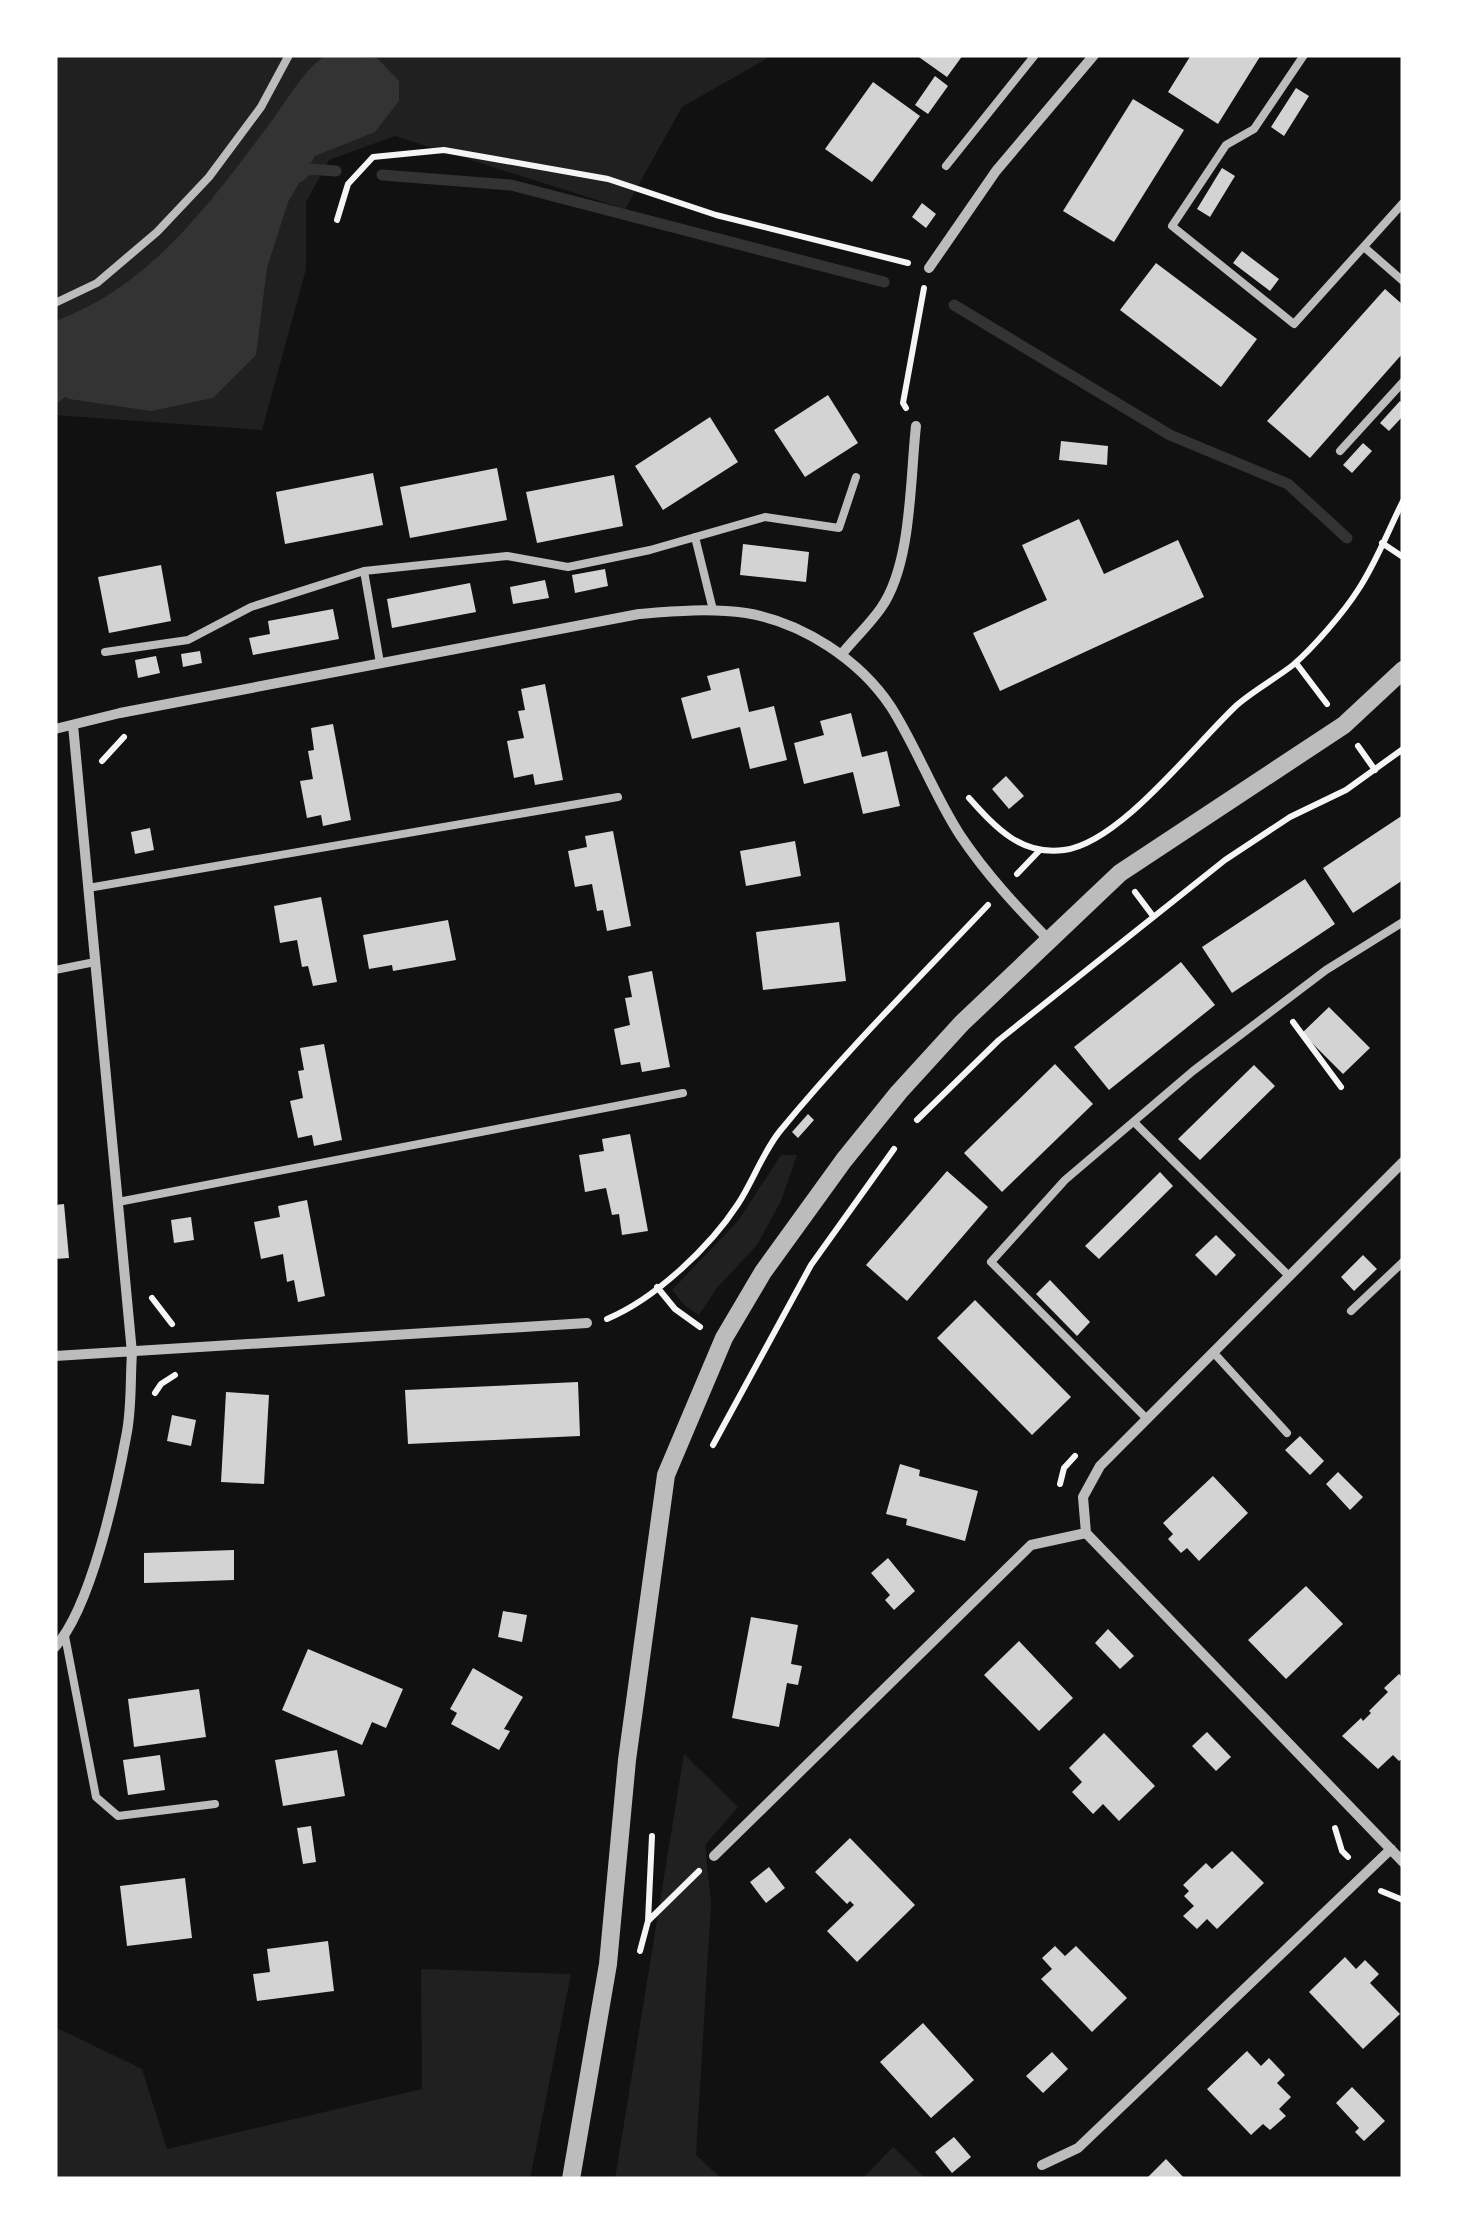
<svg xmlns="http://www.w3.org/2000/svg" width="1458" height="2234" font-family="'Alegreya Sans',sans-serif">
<rect width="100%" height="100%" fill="#111"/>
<path fill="#202020" d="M55,55H773L682,107L625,209L395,136L329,160L306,202V269L262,430L55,415Z
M781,1155H797L781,1201L757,1245L716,1289L699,1315L685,1306L672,1290L738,1221Z
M684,1754L738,1807L705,1845L711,1903L696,2155L722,2179H615Z
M421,1969L571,1974L530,2179H55V2027L142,2069L167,2149L422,2089Z
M893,2147L926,2179H862Z"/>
<path fill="#333" d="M326,55L377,58L399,81V101L375,132L315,156L288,202L267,268L256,355L213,398L151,411L69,399L55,391V321C150,287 209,204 268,126C285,104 303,70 326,55Z"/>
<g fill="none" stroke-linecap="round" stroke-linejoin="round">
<path stroke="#333" stroke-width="11" d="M382,175L511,185L884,282
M299,177L308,169L336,171
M954,305L1170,435L1288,484L1347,538
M55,398L72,385"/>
</g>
<path fill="#d3d3d3" d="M916,55H963L947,77Z
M1191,55H1261L1218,124L1168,92Z
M935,76L948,86L928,114L915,105Z
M873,82L920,116L872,182L825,149Z
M1296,88L1309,96L1284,136L1271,127Z
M1133,99L1184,130L1114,242L1063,211Z
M1222,168L1235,176L1210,217L1197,209Z
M922,203L936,214L926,228L912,217Z
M1242,251L1279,279L1270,291L1233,263Z
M1156,263L1257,339L1221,387L1120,310Z
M1385,289L1403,305V353L1310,458L1267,421Z
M828,395L858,443L805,477L774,430Z
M1400,401L1403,404V416L1389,431L1380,423Z
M710,417L738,462L663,510L635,466Z
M1061,441L1108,446L1107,465L1059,460Z
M1363,443L1372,451L1352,473L1343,465Z
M497,468L507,520L410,538L400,487Z
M373,473L383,525L285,544L276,492Z
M614,475L623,526L537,543L526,492Z
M1079,519L1104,574L1178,540L1204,597L1000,691L973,633L1047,600L1022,545Z
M743,544L809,552L806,582L740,575Z
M161,565L171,621L109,633L98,577Z
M605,569L608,586L575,593L572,575Z
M545,580L549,598L513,604L510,587Z
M470,583L476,612L392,628L387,599Z
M333,609L339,639L253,655L249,638L270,634L268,621Z
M200,651L202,663L183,667L181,654Z
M156,656L160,673L138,678L135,660Z
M739,668L749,712L774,706L787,760L750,769L740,727L692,739L681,698L711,690L707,676Z
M545,684L563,780L535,785L533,774L514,778L507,741L524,738L518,711L525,710L521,689Z
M851,713L862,757L887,751L900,806L863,814L853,772L804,784L794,743L824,735L820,721Z
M333,724L351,820L323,826L321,815L307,818L300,781L313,779L308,751L314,750L311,728Z
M1006,776L1024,796L1009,809L992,789Z
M1403,815V880L1353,913L1323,868Z
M150,828L154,850L135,854L131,832Z
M613,831L631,926L607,931L603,910L597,911L592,884L575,887L568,851L587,847L585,836Z
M795,841L801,876L746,886L740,851Z
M1305,879L1335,924L1232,993L1202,947Z
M321,897L337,982L313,986L308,966L302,967L297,940L280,943L274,906Z
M448,920L456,960L393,971L392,965L369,969L363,935Z
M839,922L846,981L763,990L756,932Z
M1181,962L1215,1005L1109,1090L1074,1047Z
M652,971L670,1067L642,1072L640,1062L621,1065L614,1029L630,1025L625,998L632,997L628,976Z
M1329,1007L1370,1048L1343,1074L1302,1033Z
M324,1044L342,1140L314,1146L312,1135L298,1138L290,1101L303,1098L298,1071L304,1070L300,1048Z
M1055,1064L1093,1104L1002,1192L964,1153Z
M1254,1065L1275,1086L1200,1160L1178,1139Z
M808,1114L814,1120L798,1138L792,1132Z
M630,1134L648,1231L622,1235L619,1214L612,1215L606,1188L585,1192L579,1155L604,1151L602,1139Z
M947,1171L988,1207L907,1301L866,1265Z
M1160,1172L1173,1186L1099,1259L1085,1246Z
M307,1200L325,1296L298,1302L294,1280L287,1282L283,1254L261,1259L254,1222L280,1217L278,1206Z
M64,1204L69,1258L55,1259V1205Z
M191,1217L194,1240L174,1243L171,1220Z
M1216,1235L1236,1255L1216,1276L1195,1255Z
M1363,1255L1377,1269L1354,1291L1341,1277Z
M1050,1280L1090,1322L1077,1336L1036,1294Z
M975,1300L1071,1397L1032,1435L937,1338Z
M578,1382L580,1436L408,1444L405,1390Z
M226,1392L269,1395L264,1484L221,1482Z
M172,1415L196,1420L191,1446L167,1441Z
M1300,1436L1324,1461L1310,1475L1285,1450Z
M900,1464L920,1470L919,1476L978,1491L965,1541L906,1525L907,1519L886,1514Z
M1338,1472L1363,1497L1350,1510L1326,1484Z
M1213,1476L1248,1513L1199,1561L1187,1548L1181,1553L1168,1539L1173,1534L1163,1523Z
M234,1550V1580L144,1583V1553Z
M888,1558L915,1591L894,1610L885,1600L890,1595L871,1573Z
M1306,1586L1343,1624L1286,1679L1248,1640Z
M503,1611L527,1615L522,1642L498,1637Z
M751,1617L798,1625L791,1664L802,1666L798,1685L787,1683L779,1727L732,1718Z
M1108,1629L1134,1656L1120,1669L1095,1643Z
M1019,1641L1073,1698L1039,1731L984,1675Z
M308,1649L403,1689L386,1728L372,1722L362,1745L282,1710Z
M473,1668L523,1697L504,1729L510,1731L499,1750L451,1724L457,1713L450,1709Z
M1399,1674L1403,1678V1758L1399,1761L1393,1755L1378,1769L1342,1736L1361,1718L1363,1721L1371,1713L1369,1711L1388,1692L1384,1688Z
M199,1689L206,1737L134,1747L128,1699Z
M1207,1732L1231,1757L1216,1771L1192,1746Z
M1104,1733L1155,1786L1119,1821L1103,1804L1093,1814L1072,1792L1082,1782L1069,1768Z
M337,1750L345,1796L283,1806L275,1760Z
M160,1755L165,1790L128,1795L123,1760Z
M311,1826L316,1862L303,1864L297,1828Z
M850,1838L915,1905L857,1962L827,1931L854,1905L850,1901L847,1904L815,1872Z
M1232,1851L1264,1883L1217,1929L1207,1919L1197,1929L1183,1916L1194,1906L1184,1896L1189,1891L1183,1885L1206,1863L1212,1869Z
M769,1867L785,1888L766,1903L750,1882Z
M185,1878L192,1938L127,1946L120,1886Z
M328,1941L334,1991L257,2001L253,1974L270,1972L267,1949Z
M1055,1946L1065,1956L1076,1946L1127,1998L1092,2032L1041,1979L1052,1969L1042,1958Z
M1345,1957L1356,1969L1365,1960L1379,1974L1370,1983L1400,2014L1363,2049L1309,1992Z
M923,2023L974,2080L931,2118L880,2062Z
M1247,2051L1261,2066L1269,2058L1285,2075L1277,2083L1291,2097L1279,2109L1286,2116L1270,2130L1263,2124L1251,2135L1207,2089Z
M1052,2052L1068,2069L1043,2093L1026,2076Z
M1352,2087L1385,2121L1364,2141L1355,2132L1359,2128L1336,2103Z
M954,2137L971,2157L952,2173L935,2152Z
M1166,2159L1185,2179H1146Z"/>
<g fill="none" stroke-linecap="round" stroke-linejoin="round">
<path stroke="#f5f5f5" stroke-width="6" d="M337,220L348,184L373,157L444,150L608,179L716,215L908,263
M906,408L903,403L924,288
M1382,543L1403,557
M1296,663L1327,704
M1358,746L1375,770
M102,761L124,737
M969,798C995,827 1021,856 1064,850C1120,843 1195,744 1237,705C1254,690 1275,679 1293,665C1313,648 1344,612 1358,590C1376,563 1388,531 1403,501
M1017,874L1040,850
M1135,892L1153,916
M1293,1022L1341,1087
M917,1120L999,1040L1225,860L1290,817L1346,790L1403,749
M657,1287L675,1309L700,1327
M152,1298L172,1324
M607,1319C655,1299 710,1247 738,1204C753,1181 763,1152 780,1131C845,1052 918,979 988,905
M155,1393L161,1384L175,1375
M713,1445L811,1265L894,1149
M1060,1484L1064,1468L1075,1456
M1335,1828L1342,1851L1348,1857
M1381,1891L1403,1900
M648,1921L652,1836
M640,1951L648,1921L699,1871"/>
<path stroke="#bcbcbc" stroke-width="8" d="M1304,55L1254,129L1226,145L1172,226L1294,324L1403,203
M946,166L1035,55
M1364,247L1403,281
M55,303L97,283L157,232L209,177L261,107L289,55
M1340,451L1403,382
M695,537L713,610
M364,571L380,663
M105,652L188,640L251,607L364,571L507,556L568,567L650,550L765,517L839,528L856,477
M88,888L618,797
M55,970L95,962
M1134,1122L1289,1276
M118,1202L683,1093
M1351,1311L1403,1262
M1213,1352L1287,1433
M1147,1419L991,1262L1065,1180L1193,1071L1326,970L1403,922
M65,1636L96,1797L118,1816L215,1804"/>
<path stroke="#bcbcbc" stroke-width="10" d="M929,268L996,171L1094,55
M841,655C854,639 870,624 881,608C912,564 910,479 916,426
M55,729L120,713L639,614C675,611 710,608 746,613C802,622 860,660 891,707C917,748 934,795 960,835C986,874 1017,907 1049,940
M1403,1162L1100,1466L1083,1497L1086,1533L1403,1862
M55,1356L587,1323
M55,1647C91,1608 116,1491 126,1437C132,1410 130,1381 132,1353L73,725
M714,1856L1031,1545L1086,1533
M1042,2165L1078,2148L1391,1849"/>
<path stroke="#bcbcbc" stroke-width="18" d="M571,2179L608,1964L627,1760L666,1475L724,1338L763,1272L844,1160L899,1092L962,1023L1120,873L1344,725L1403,670"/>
</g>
<rect width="1458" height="2234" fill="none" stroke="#ffffff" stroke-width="115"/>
</svg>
